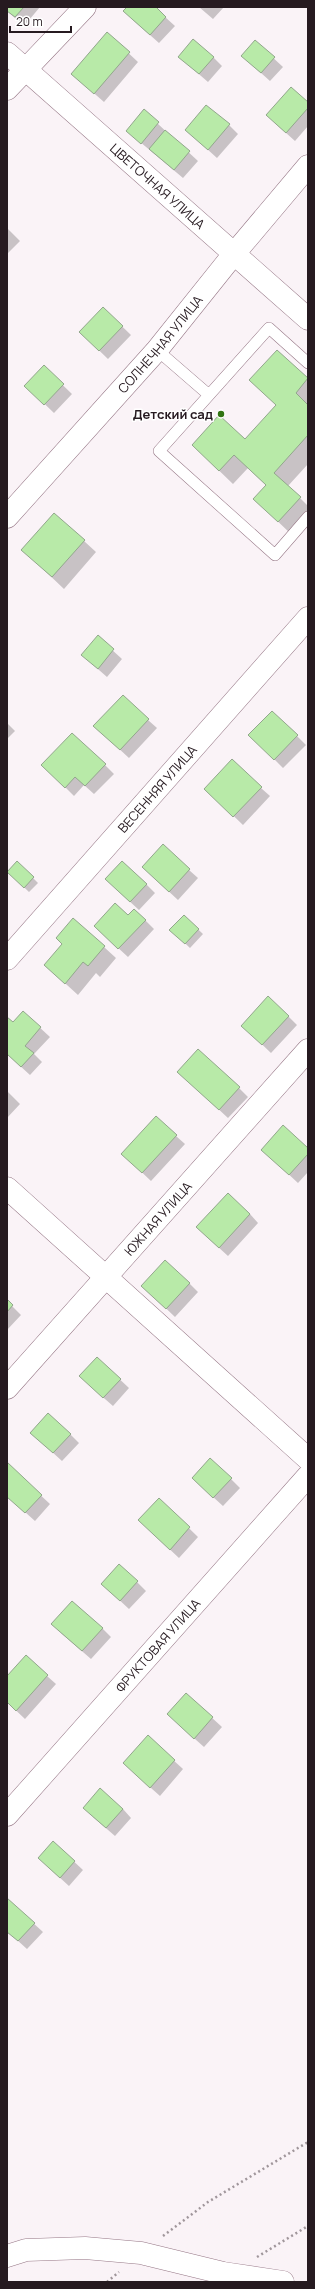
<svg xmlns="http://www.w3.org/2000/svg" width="315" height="2289" font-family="Manrope,sans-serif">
<rect width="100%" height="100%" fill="#faf3f7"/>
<path fill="#0003" d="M7,7H40L24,26L7,11Z
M128,7H154L175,26L159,43L133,20Z
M199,7H224L213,19Z
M107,33L138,62L104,102L72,74Z
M255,41L283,67L270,81L251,64Z
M179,57H213L222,66L208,82Z
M308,103V126L295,141L276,124Z
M144,111L198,161L183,178L127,131Z
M229,125L238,134L217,158L186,130Z
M7,228L20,241L7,254Z
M103,308L131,335L108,359L80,332Z
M277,351L308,379V464L288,486L308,506V518L292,535L269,513L267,486L248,468L233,484L207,459L245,441L277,406Z
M44,367L72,394L54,413L26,386Z
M84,541L96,552L64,589L23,550Z
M98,637L122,659L107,677L91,663Z
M148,720L157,728L129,758L104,735Z
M7,723L15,731L7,739Z
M250,735L297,736L306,745L283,768Z
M105,765L114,774L94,794L84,785L74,796L52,774Z
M261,788L270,796L243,825L214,797Z
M17,862L38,883L29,892L8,872Z
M189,870L198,878L178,900L152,876Z
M146,884L155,893L139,910L115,888Z
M128,916L145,920L154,929L128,957L104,935Z
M184,916L203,934L190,948L171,930Z
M63,944L104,947L116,958L100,977L96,973L78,995L45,965Z
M23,1012L50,1037L34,1054L42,1062L30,1075L7,1054V1018L13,1024Z
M288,1016L297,1025L271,1053L251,1034Z
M187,1080L239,1088L248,1097L228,1118Z
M7,1091L20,1104L7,1118Z
M176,1136L185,1144L151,1181L131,1162Z
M308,1149V1172L298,1183L271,1158Z
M250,1214L258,1223L228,1256L206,1236Z
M189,1283L198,1292L175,1317L151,1294Z
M7,1301L21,1315L7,1330Z
M97,1358L129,1388L113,1406L89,1385Z
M70,1434L79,1443L62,1461L40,1441Z
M7,1464L50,1504L35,1521L7,1496Z
M231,1479L240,1488L223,1506L202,1487Z
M159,1499L198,1537L179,1558L148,1529Z
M137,1582L146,1591L129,1609L102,1584Z
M102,1628L111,1637L91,1659L61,1633Z
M47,1676L56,1684L25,1719L7,1702V1678Z
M186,1694L222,1727L204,1747L177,1723Z
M148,1737L183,1769L160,1796L133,1772Z
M123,1809L131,1818L115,1836L93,1817Z
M53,1842L83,1870L69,1886L48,1867Z
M7,1899L43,1932L27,1949L7,1931Z"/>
<path fill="#b8eaa8" stroke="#92a78c" d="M7,7H24L15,17L7,11Z
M127,7H156L166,17L150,35L123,11Z
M107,32L130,52L94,94L71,74Z
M193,39L214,57L199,74L178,57Z
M255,40L275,57L261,73L241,56Z
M291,87L308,102V108L286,133L266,115Z
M206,105L230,124L208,150L185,130Z
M144,109L159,122L141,144L126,131Z
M165,130L190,151L174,170L149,149Z
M103,307L123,326L99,351L79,332Z
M277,350L308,378L296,393L308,405V435L274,473L301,497L278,522L253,499L266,485L234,455L219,471L192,445L219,415L245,439L276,405L249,380Z
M44,365L64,384L44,405L24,386Z
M54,513L85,540L52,577L21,550Z
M98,635L114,649L98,669L81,655Z
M123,695L149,719L120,750L93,726Z
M272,711L298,735L274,760L248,735Z
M72,733L106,764L85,786L75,777L65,788L41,765Z
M232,759L262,787L233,817L204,789Z
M163,844L190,869L169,892L142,867Z
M17,861L34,877L24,888L7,872Z
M122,861L147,884L130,902L105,879Z
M115,903L128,915L134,909L146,920L118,949L94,926Z
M184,915L199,929L185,944L169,930Z
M73,918L105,946L88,966L83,962L65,984L44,965L62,944L56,938Z
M268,996L289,1016L262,1045L241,1026Z
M23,1011L41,1027L25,1046L34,1053L21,1067L7,1054V1017L13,1022Z
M198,1049L240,1087L219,1110L177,1072Z
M156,1116L177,1135L142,1173L121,1154Z
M283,1125L308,1148V1154L289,1175L261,1150Z
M228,1193L250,1214L219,1248L196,1227Z
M165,1260L190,1283L166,1309L141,1286Z
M7,1299L13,1305L7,1312Z
M97,1357L121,1379L103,1398L79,1376Z
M48,1413L71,1434L53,1453L30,1433Z
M210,1458L232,1478L213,1498L192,1478Z
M7,1462L42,1495L25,1513L7,1497Z
M159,1498L190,1527L170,1550L138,1520Z
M119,1564L138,1581L120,1601L101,1584Z
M72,1601L103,1628L82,1651L51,1624Z
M26,1655L48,1675L16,1711L7,1702V1676Z
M186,1693L213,1717L194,1739L167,1714Z
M148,1735L175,1760L150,1788L123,1763Z
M100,1788L123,1809L106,1828L83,1808Z
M53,1841L75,1861L60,1878L38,1858Z
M7,1898L35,1923L18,1941L7,1932Z"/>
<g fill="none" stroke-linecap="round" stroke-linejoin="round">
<g stroke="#967786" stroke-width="12">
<path id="lane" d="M157,350L209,395
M308,363L269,328L159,451L275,555L308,517"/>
</g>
<g stroke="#967786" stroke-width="23">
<g id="street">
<path id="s1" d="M7,53L308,319"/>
<path d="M7,89L85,7"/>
<path id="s2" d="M7,517L157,350L233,255L308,166"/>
<path id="s3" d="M7,959L308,618"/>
<path d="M7,1188L308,1459"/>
<path id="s4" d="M7,1388L308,1050"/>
<path id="s5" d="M7,1815L308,1476"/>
<path d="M7,2256L26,2250L85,2248L141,2253L223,2273L283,2282"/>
</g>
</g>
<path stroke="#a0969b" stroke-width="2.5" stroke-dasharray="2 3" stroke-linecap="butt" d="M163,2236L208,2202L308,2142
M257,2257L308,2226
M107,2282L119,2272"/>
<use href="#lane" stroke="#fff" stroke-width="11"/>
<use href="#street" stroke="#fff" stroke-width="22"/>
</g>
<circle fill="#317412" stroke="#fff" stroke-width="1.5" cx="221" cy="414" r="4"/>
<g text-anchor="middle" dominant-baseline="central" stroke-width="3" stroke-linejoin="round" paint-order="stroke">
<g font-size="13" fill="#261a20" stroke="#fff">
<text stroke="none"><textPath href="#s1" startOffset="201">ЦВЕТОЧНАЯ УЛИЦА</textPath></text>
<text stroke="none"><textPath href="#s2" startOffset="231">СОЛНЕЧНАЯ УЛИЦА</textPath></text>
<text stroke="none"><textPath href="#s3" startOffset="227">ВЕСЕННЯЯ УЛИЦА</textPath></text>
<text stroke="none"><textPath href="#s4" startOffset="227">ЮЖНАЯ УЛИЦА</textPath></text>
<text stroke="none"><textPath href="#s5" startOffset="227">ФРУКТОВАЯ УЛИЦА</textPath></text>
</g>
<g font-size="13" font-weight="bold" fill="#261a20" stroke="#fff" text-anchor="end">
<text x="213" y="414">Детский сад</text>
</g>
</g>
<rect width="315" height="2289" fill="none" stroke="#261a20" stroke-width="16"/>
<path d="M10 26v6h61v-6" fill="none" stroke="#261a20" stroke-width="2"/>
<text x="16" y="26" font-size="12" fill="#261a20" stroke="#ffffff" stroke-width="3" paint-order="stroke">20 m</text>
</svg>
